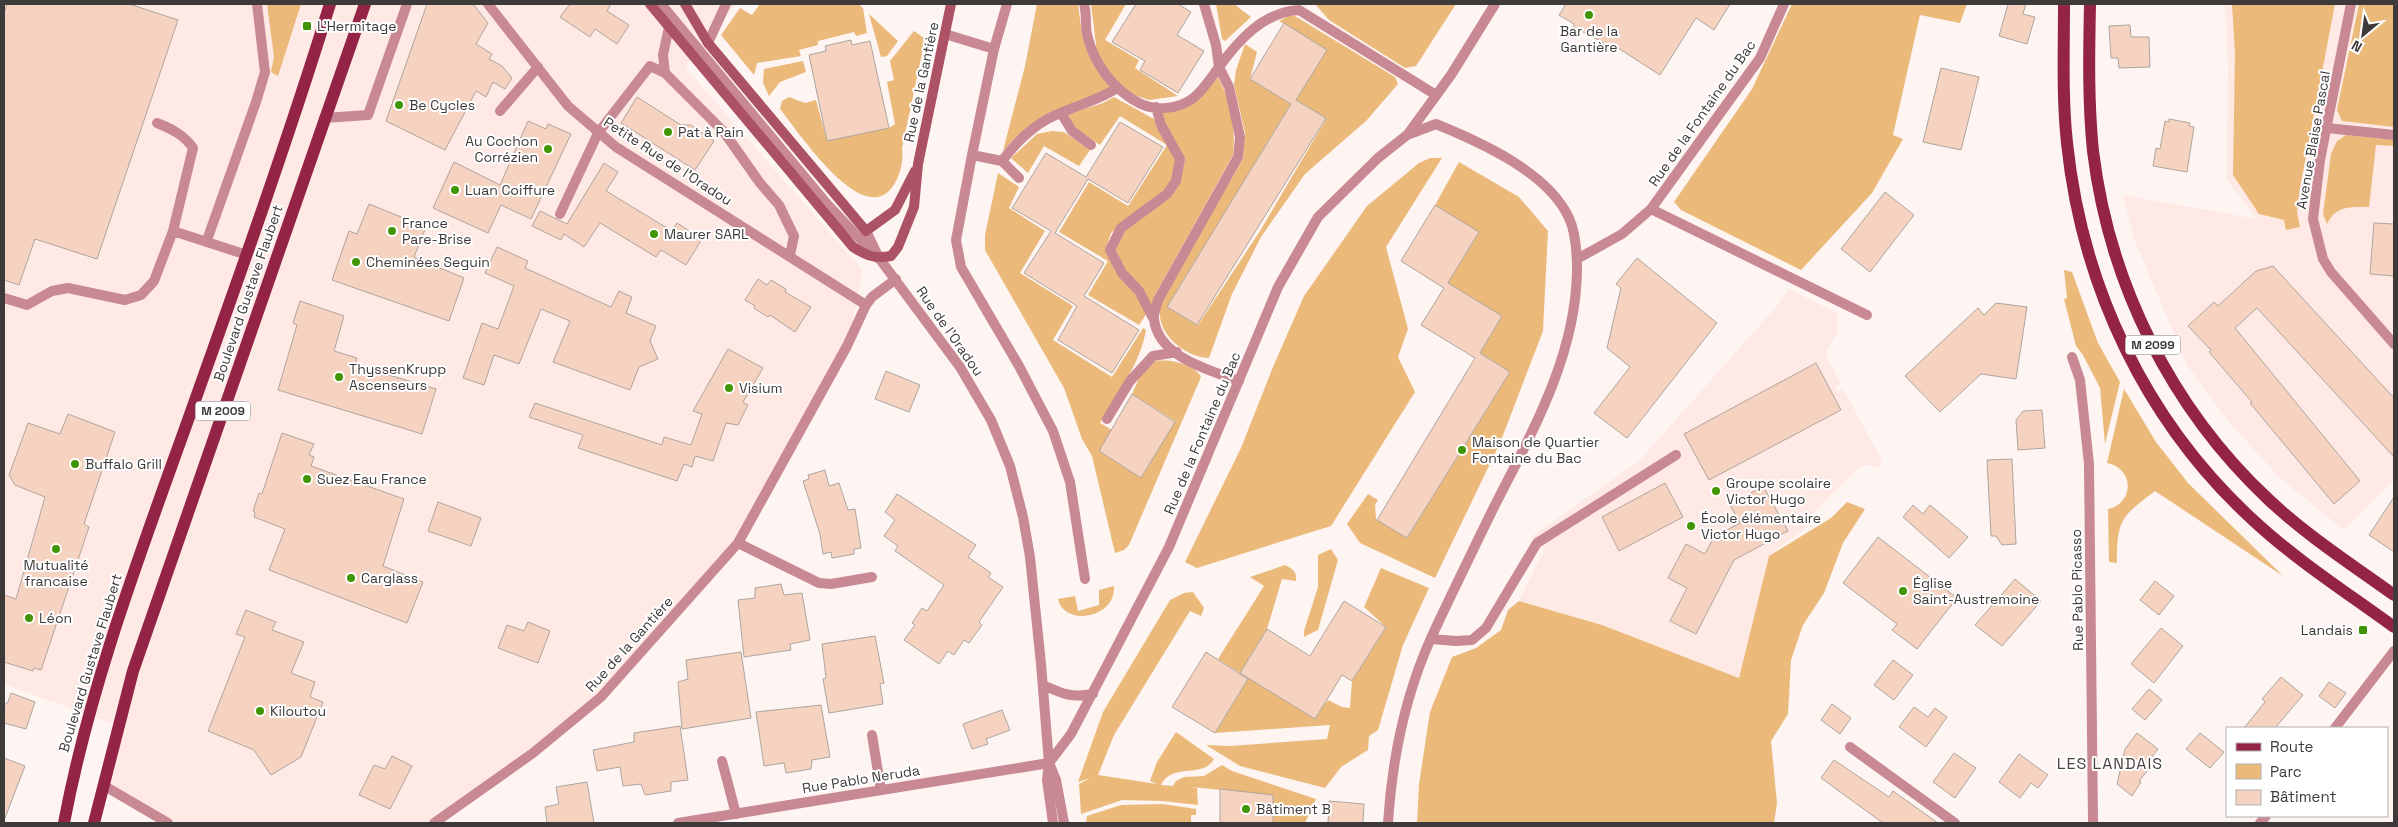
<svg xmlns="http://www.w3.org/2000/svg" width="2398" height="827" font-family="'Space Grotesk',sans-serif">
<rect width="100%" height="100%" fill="#fef4f2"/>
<path fill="#fee9e5" d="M4,4H736L685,67L863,271L847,346L738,543L601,697L434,823H168L103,785L117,725L4,684Z
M2225,4H2394V479L2344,530L2280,478L2228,421L2187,365L2135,241L2123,195L2257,219L2227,180L2228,66Z
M1789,289L1838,314V332L1825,354L1841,384L1835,387L1838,392L1843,389L1883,462L1877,467L1866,465L1859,468L1814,512L1813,516L1816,520L1769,556L1739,678L1602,625L1519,601L1544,550L1531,537L1639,461L1777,306Z"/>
<path fill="#ebba7b" d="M267,4H301L278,76L271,72L274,57Z
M760,4H858L863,8L867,33L856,36L854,32L818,41V45L799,50L801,56L757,63L754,75L721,35L740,8L752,15Z
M1037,4H1078L1082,34L1090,58L1110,87L1013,140L1003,151L1025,66Z
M1091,4H1126L1105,40L1139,60L1135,68L1178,96L1149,100L1129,93L1113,79L1097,53Z
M1216,4H1234L1251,17L1225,41L1222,39Z
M1315,4H1456L1416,66L1405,68L1329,20Z
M1792,4H1967L1960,23L1920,15L1893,135L1903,139L1872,193L1801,270L1681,210L1674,202L1752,89Z
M2232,4H2335L2300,188L2297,212L2300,227L2286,230L2284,220L2259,214L2233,175L2235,53Z
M2359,4H2394V127L2342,121L2337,110Z
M869,14L898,41L887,56L881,57Z
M1290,15L1295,16L1395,77L1398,84L1366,121L1305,174L1261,237L1232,294L1209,358C1189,358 1161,338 1160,316C1159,311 1161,305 1161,300L1243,159L1245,133L1234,85L1236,70L1245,44L1257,52L1250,79L1291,104L1167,307L1198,325L1260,231L1326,119L1296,100L1327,50L1279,21Z
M914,31L924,38V44L902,148C904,162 899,181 889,191C858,222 797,130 780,109L782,101L789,97L805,103L816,100L827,141L889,128L895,124L887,82L894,80L890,61Z
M803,61L806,72L780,82L769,96L763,83L764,69Z
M1218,77C1231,101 1236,128 1233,155L1155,295L1152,309L1125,271L1115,251L1124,231L1171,197L1180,183L1185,159L1164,124L1160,111L1195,102Z
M1114,97L1154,119L1176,159L1173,180L1163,192L1111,233L1106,248L1147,313L1139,325L1088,295L1108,261L1059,232L1089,182L1128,206L1167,145L1120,116L1100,145L1074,127L1066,115L1103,103Z
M1052,131L1064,132L1090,150L1079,166L1044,146L1028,173L1011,158L1037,134Z
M2346,135L2394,140V146L2376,145L2369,207C2351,207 2336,205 2327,224L2323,214L2331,154L2337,141Z
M1430,158H1442L1386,247L1408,329L1398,357L1415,392L1331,526L1197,568L1185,562L1241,448L1273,367L1304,296L1367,206L1419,163Z
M1459,162L1519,197L1548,231L1543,331L1500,443L1435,578L1360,543L1347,524L1368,494L1378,500L1375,505L1376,519L1407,538L1510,372L1480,353L1501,316L1448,283L1435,205Z
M998,173L1019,187L1009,208L1045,231L1020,273L1073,306L1053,340L1112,377L1143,328L1146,330C1140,364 1118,393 1100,423L1112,430L1141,477L1175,421L1132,394C1136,386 1140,373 1146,366C1157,354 1195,363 1201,377L1129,545L1124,550L1115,553L1092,456L1082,439L1064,388L985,250V235Z
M2064,270L2072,272L2098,343L2120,382L2105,444L2100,388L2083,355L2076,346L2064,299L2067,298Z
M2124,389L2156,442L2188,483L2283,576L2155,491C2121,517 2117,519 2117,563L2109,562L2108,509C2135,503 2134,468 2107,463Z
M1847,502L1865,509L1843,543L1824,593L1803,625L1791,660L1788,714L1771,741L1777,803L1774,823H1417L1419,784L1430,712L1452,657L1476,648L1501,630L1508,610L1519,601L1602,625L1739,678L1769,556L1831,518Z
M1331,549L1338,560L1318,630L1304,637V631L1318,587V555Z
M1285,565C1293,569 1297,572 1296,581L1282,579L1267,629L1240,673L1218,659L1264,586L1250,577Z
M1381,568L1429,588L1403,645L1378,730L1369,736L1368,750L1341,767L1325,788L1240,766L1206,745L1229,746L1327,739L1330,725L1215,733L1248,678L1316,716L1328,700L1342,707L1350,708L1352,681L1386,627L1364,607Z
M1114,586C1116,620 1063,626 1058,599L1075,596L1078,611L1099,605V590Z
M1193,592L1204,608L1201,616L1190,611L1114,735L1098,775L1157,784L1150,781L1157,762L1176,732L1214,759C1203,779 1172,762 1161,785L1173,786L1176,781L1184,777L1204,776L1222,765L1232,771L1316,799L1305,823H1273L1272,795L1191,787L1197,788L1198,805L1162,801L1122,800L1081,814L1079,784L1090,778L1078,782L1103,712L1170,600L1184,593Z
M1163,804L1196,809V815H1191V823H1086L1087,816L1121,805Z"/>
<path fill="#f5d3c0" stroke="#aea59f" d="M7,4H129L178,20L97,259L35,239L19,285L4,280V13Z
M427,4H473L488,23L476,44L492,54L489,59L502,66L512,78L505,89L493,82L486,97L476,91L445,150L386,121Z
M570,4H611L607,11L629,25L617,44L595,29L590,37L560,17Z
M1136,4H1178L1191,12L1177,35L1204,51L1178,93L1140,70L1145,61L1112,42Z
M1566,4H1730L1714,30L1696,18L1660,75L1615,46L1613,48L1574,27V24L1559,15Z
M2008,4H2026L2023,14L2035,17L2027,44L1999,36Z
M1284,23L1327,50L1296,100L1326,118L1197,325L1167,307L1291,104L1250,79Z
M2130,25L2131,37H2149L2150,67L2119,68L2118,58H2111L2109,26Z
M851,40L852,45L870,41L889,128L827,141L809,55L826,51L825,46Z
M1941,68L1979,77L1961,150L1923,142Z
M637,97L681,125H691L714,141L695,170L621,123Z
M2169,119L2190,123L2189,126L2194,127L2187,172L2153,166L2156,148L2160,149L2165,121L2169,122Z
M528,121L546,129L548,124L571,134L531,219L501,205L488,233L433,208L454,162L500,185Z
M1120,122L1163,147L1128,203L1088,179L1055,233L1104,263L1084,296L1139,330L1112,373L1058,340L1077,306L1024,273L1051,231L1012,208L1046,153L1086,177Z
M604,163L618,172L606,191L672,231L677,223L702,239L686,265L661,250L656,257L600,223L584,247L564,234L561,240L532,226L540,211L567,224Z
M1885,192L1914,215L1870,272L1841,249Z
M369,204L426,227L414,257L464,278L449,321L332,280L349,231L357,234Z
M1435,205L1479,232L1448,283L1502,316L1480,353L1510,372L1407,538L1377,520L1475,358L1421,325L1444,288L1401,261Z
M2374,223L2394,224V276L2370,274Z
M497,247L528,261L525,268L611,307L619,291L632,297L626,313L656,326L650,341L658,359L639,367L630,390L553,362L570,321L541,309L519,364L494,355L484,385L463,378L482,323L498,329L514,286L485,273Z
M1637,258L1717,323L1627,438L1594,413L1630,367L1607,348L1621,288L1616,284Z
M2273,266L2394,398V457L2257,308L2235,328L2360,481L2334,504L2250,403L2252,402L2209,352L2211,350L2188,326L2214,302L2218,306L2256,271Z
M758,279L767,285L771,280L786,289L785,292L811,307L795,332L770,315L768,317L754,308L755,306L745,300Z
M300,301L344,316L334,351L357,358L355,365L436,389L422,434L278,390L297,325L293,323Z
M1996,303L2027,307L2016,379L1981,374L1940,412L1905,376L1978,308L1984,315Z
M728,349L763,368L743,402L748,405L738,425L726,423L713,461L695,456L692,467L684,464L677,481L578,448L583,435L529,417L535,403L662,445L664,437L691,445L702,414L693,411Z
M1816,363L1841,410L1709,480L1684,434Z
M886,371L920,385L909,412L875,399Z
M1132,394L1175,422L1141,478L1099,451Z
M2042,410L2045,448L2018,450L2016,420L2023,411Z
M68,414L115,432L84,524L89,527L41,670L34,668L33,671L4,662V595L16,599L45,497L15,485L9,475L28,423L60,434Z
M282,433L314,444L309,455L314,457L311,466L404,499L383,566L423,582L407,623L269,570L285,529L254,517L255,512L253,511L259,493L262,494Z
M2012,459L2016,544L2002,545L1996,536H1991L1987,460Z
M825,470L829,486L839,483L848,510L855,509L861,548L854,549V554L832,558L831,552L823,554L820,534L803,481L809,479L808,475Z
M1665,483L1683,517L1619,551L1602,517Z
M1763,486L1788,531L1734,560L1696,634L1670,621L1687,588L1668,578L1686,544L1705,554L1714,537L1740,523L1730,505Z
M897,494L976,545L968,557L991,573L988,577L1003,587L979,622L982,625L969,643L964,640L954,655L948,651L939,664L904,640L915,625L912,623L922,608L927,611L944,585L895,551L898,546L884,536L895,520L885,512Z
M2394,497V552L2369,535Z
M438,502L481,518L471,546L428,531Z
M1913,505L1923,514L1930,505L1968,537L1949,558L1903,517Z
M1878,537L1957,598L1917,649L1892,630L1897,624L1843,583Z
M2015,579L2041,601L2002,646L1975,625Z
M2155,581L2174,596L2159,615L2140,600Z
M781,584L784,595L802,593L810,640L790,644L791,650L744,657L738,600L755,598V588Z
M1344,601L1386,627L1352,681L1342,675L1315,719L1240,673L1267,629L1310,656Z
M246,610L276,622L272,630L304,642L291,673L315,682L310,697L323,702L301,757L271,775L254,750L208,731L245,637L236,634Z
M528,622L550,631L538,663L498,648L507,625L524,631Z
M2161,628L2183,646L2154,683L2131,664Z
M875,636L884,683L880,684L883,704L829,713L823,679L826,678L822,644Z
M741,652L751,718L682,729L678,682L688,679L686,660Z
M1206,652L1248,679L1215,733L1172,707Z
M1893,660L1913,675L1894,700L1874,685Z
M2281,677L2303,695L2275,728H2244L2265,702L2262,699Z
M2329,682L2346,693L2335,708L2319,696Z
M2149,689L2162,700L2145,720L2132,709Z
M11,693L35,702L26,729L4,723V705L8,702Z
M1832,704L1851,718L1840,734L1821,720Z
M821,705L830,757L812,760L811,769L786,773L784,763L764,766L756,712Z
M1914,707L1928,717L1935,708L1947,717L1926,747L1899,727Z
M1002,710L1010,730L986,739L988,744L972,749L963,724Z
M680,726L688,780L671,782V791L645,795L641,784L623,786L620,767L597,771L593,750L634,742V733Z
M2137,733L2158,749L2148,762L2152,765L2139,781L2141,782L2132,796L2117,784L2125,749Z
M2200,733L2224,752L2210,768L2186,749Z
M1954,753L1976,768L1955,798L1933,782Z
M2019,754L2048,775L2038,788L2031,783L2020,798L1999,782Z
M392,756L412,766L390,809L359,795L374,765L385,769Z
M4,758L25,766L5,818H4Z
M1834,760L1889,797L1893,791L1938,823H1883L1821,778Z
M587,782L594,823H547L545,807L559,804L556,787Z
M1220,789L1273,795V823H1220Z
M1329,801L1364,804L1363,823H1328Z"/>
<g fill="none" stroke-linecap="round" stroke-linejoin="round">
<path stroke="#c98994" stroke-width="10" d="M661,4L827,204L878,258
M1007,4L994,49L972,155L956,240L961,267L1019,366L1053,431L1070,482L1085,579
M1084,4C1087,14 1085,24 1087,34C1093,63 1114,91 1141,104C1156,111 1178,109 1192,99C1202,92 1211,78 1219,67C1238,41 1263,12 1299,10L1436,95
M1204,4L1216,45L1219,67L1229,87L1240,137L1238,157L1158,300C1157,305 1153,314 1154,319C1158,357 1209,370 1239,381
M669,27L663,55L665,73L724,132L760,183L779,205L794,236L790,255
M945,34L994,49
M708,43L726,4
M500,111L538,67
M1061,113L1072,131L1091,145
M2327,128L2394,135
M972,155L1002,161L1019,178
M1002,161C1011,149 1022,137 1034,128C1058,109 1091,105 1117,88
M560,214L598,133L650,66L665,73
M173,231L247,255
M207,240L256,102L265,72L257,4
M4,298L27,305L52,291L68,288L125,300L141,295L154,281L173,231L193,148C184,135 172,129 157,123
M1153,318L1139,291L1122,273L1110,250L1121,228L1167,194L1176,181L1180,159L1161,125L1156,107
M1107,419L1130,381L1153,356L1177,352
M1431,639L1456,641L1472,640L1486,628L1537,543L1676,455
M872,735L881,790
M722,761L736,814
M1049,763L1047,780L1053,823"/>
<path stroke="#c98994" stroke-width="10" d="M488,4L568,106L616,147L866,305
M2351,4L2320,160L2313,219L2323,259L2331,272L2394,344
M324,118L368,115L407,4
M1408,134L1451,75L1495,4
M1651,209L1867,315
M866,231L879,258L960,367L991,420L1010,466L1023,517L1030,557L1041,664L1049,763L1056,780L1064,823
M1577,259L1622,234L1651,209L1760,58L1784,4
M2072,357L2080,380L2089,464L2093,823
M738,543L819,583L831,584L872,577
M1043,685C1063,694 1071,698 1093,694
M2335,728L2394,651
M1850,747L1955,823
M1049,763L1071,734L1169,547L1278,287L1318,217L1378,158L1407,135L1436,124C1480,142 1548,172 1569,218C1576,233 1577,254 1577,270C1576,357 1531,434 1493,509C1472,552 1451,595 1431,638C1405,696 1392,760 1388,823
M103,785L168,823
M434,823L533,753L601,697L738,543L847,346L866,305L872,297L896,279
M678,823L1049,763
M2260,823L2266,816"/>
<path stroke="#ac5265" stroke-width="10" d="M650,4L853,247C867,256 875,259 891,256L898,247L914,207L918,164L951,4
M685,4L708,43L866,231L895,210L915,171"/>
<path stroke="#942445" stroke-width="12" d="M2064,4C2064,50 2062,97 2067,143C2082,287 2146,422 2253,520C2296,560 2346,592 2394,627
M2090,4C2089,53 2088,102 2093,151C2109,283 2171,408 2268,499C2306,535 2351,564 2394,595
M64,823C89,690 137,562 183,434C234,291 285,149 330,4
M94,823L133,671L365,4"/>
</g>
<g fill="#419503" stroke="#fff" stroke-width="2">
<circle cx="1589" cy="15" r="5"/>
<rect x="302" y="21" width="10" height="10" rx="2.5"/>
<circle cx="399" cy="105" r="5"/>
<circle cx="668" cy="132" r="5"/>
<circle cx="548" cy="149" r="5"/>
<circle cx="455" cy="190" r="5"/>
<circle cx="392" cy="231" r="5"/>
<circle cx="654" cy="234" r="5"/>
<circle cx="356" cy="262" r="5"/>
<circle cx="339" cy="377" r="5"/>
<circle cx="729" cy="388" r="5"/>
<circle cx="1462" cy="450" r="5"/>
<circle cx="75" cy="464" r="5"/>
<circle cx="307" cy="479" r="5"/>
<circle cx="1716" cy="491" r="5"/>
<circle cx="1691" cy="526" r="5"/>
<circle cx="56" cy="549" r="5"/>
<circle cx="351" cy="578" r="5"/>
<circle cx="1903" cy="591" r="5"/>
<circle cx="29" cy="618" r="5"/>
<rect x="2358" y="625" width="10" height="10" rx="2.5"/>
<circle cx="260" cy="711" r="5"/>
<circle cx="1246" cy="809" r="5"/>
</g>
<g text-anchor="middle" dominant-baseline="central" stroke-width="4" stroke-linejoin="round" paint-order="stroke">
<g fill="#fff" stroke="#787574" stroke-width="1">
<rect x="2125.5" y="335.5" width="55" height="19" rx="4"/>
<rect x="195.5" y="401.5" width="55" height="19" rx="4"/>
</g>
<g font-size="12" font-weight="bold" fill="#3e3a39">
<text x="2153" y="345">M 2099</text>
<text x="223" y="411">M 2009</text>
</g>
<g font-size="14" fill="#3e3a39" stroke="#fff" text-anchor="start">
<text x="317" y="26">L'Hermitage</text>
<text x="1589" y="31" text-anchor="middle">Bar de la<tspan x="1589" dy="16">Gantière</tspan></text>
<text x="409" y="105">Be Cycles</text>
<text x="678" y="132">Pat à Pain</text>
<text x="538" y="141" text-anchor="end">Au Cochon<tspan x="538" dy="16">Corrézien</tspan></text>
<text x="465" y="190">Luan Coiffure</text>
<text x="402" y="223">France<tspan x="402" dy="16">Pare-Brise</tspan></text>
<text x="664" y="234">Maurer SARL</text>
<text x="366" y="262">Cheminées Seguin</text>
<text x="349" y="369">ThyssenKrupp<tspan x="349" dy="16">Ascenseurs</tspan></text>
<text x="739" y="388">Visium</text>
<text x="1472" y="442">Maison de Quartier<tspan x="1472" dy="16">Fontaine du Bac</tspan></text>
<text x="85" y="464">Buffalo Grill</text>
<text x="317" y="479">Suez Eau France</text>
<text x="1726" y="483">Groupe scolaire<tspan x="1726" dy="16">Victor Hugo</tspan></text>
<text x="1701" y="518">École élémentaire<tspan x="1701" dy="16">Victor Hugo</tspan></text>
<text x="56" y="565" text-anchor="middle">Mutualité<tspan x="56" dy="16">francaise</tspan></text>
<text x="361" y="578">Carglass</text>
<text x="1913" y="583">Église<tspan x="1913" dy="16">Saint-Austremoine</tspan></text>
<text x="39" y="618">Léon</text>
<text x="2353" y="630" text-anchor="end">Landais</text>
<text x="270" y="711">Kiloutou</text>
<text x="1256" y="809">Bâtiment B</text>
</g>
<g font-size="14" fill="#3e3a39" stroke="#fff">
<text transform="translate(921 82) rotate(-78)">Rue de la Gantière</text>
<text transform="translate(1702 113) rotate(-55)">Rue de la Fontaine du Bac</text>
<text transform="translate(2313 140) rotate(-80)">Avenue Blaise Pascal</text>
<text transform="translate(668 161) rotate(33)">Petite Rue de l'Oradou</text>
<text transform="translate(248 293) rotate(-71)">Boulevard Gustave Flaubert</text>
<text transform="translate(950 331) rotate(55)">Rue de l'Oradou</text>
<text transform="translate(1202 433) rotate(-67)">Rue de la Fontaine du Bac</text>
<text transform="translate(2077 590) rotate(-91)">Rue Pablo Picasso</text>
<text transform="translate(629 644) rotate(-48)">Rue de la Gantière</text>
<text transform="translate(90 663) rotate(-73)">Boulevard Gustave Flaubert</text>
<text transform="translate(861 779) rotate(-9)">Rue Pablo Neruda</text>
</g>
<g font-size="16" letter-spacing="1" fill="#4b4140" stroke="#fff">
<text x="2110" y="763">LES LANDAIS</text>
</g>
</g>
<rect width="2398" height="827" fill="none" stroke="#3e3a39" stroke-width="10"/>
<rect x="2226" y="727" width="162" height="90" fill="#ffffff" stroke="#b2b0b0"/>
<rect x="2236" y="743" width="25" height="8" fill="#942445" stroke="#b2b0b0"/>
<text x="2270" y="752" font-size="15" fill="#3e3a39">Route</text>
<rect x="2236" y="764" width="25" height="15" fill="#ebba7b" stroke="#b2b0b0"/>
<text x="2270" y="777" font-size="15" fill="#3e3a39">Parc</text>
<rect x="2236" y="790" width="25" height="15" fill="#f5d3c0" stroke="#b2b0b0"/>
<text x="2270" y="802" font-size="15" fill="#3e3a39">Bâtiment</text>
<g transform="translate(2363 35) rotate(209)" stroke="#ffffff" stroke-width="4" paint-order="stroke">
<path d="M0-4L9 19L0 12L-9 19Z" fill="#3e3a39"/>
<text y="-8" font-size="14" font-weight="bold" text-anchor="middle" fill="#3e3a39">N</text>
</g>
</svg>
